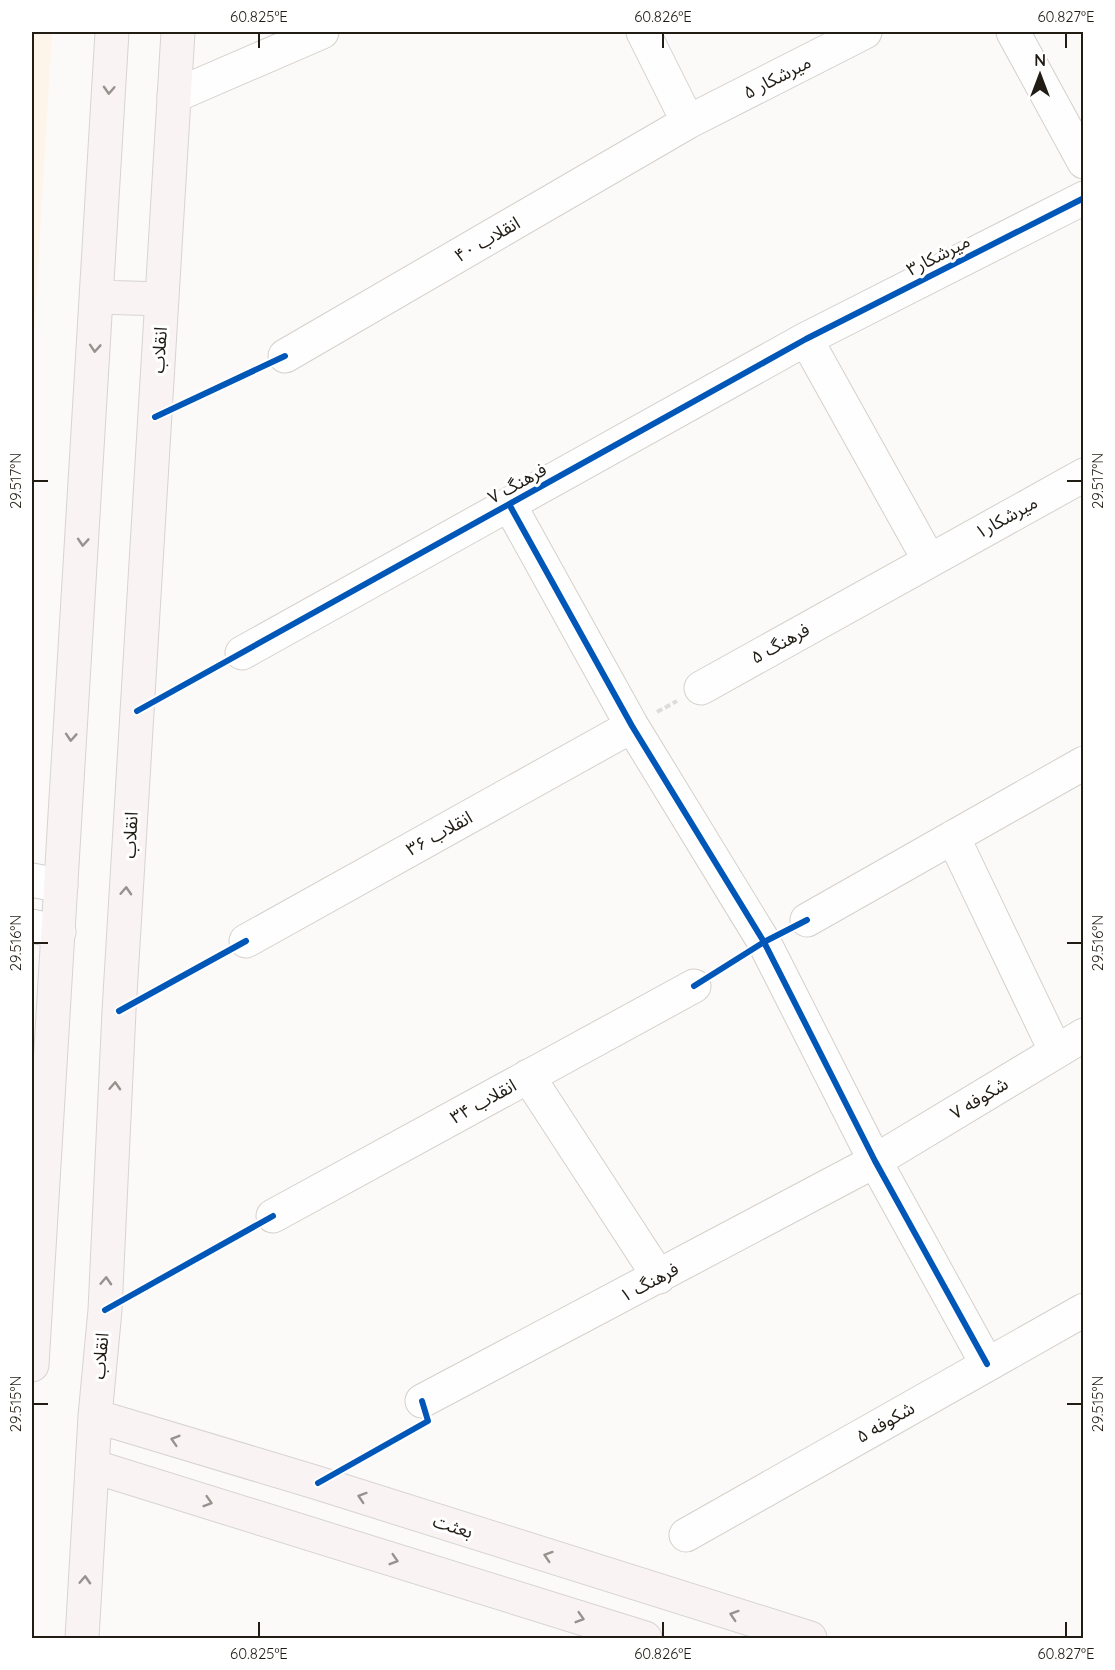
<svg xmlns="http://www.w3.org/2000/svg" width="1115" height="1670" font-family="Quicksand,'Noto Sans Arabic',sans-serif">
<rect width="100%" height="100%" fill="#fcfaf8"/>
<path fill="#fdf4ea" d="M32,32H52L32,370Z"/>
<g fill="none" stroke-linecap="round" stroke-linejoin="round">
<g stroke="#d4d0cb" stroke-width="35">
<path id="minor" d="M643,32L688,122
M1013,32L1084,162
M174,96L322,32
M806,339L929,560
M285,356L688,122L865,32
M509,504L632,726L764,942L875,1161L987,1364
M242,653L806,339L1084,198
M701,688L1084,475
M953,837L1056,1052
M32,880L61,886
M807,920L1084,763
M32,926L59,932
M246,941L632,726
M528,1076L659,1277
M273,1216L694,986
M422,1401L875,1161L1084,1035
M686,1535L1084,1310"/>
</g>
<g stroke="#d6d4d2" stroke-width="35">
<path id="major" d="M98,297L162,299
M32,1365L112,32
M95,1416L318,1483L810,1638
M92,1466L645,1638
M82,1638L95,1416L105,1310L119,1011L178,32"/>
</g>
<path stroke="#dddcdb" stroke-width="4" stroke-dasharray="6 3" stroke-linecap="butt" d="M657,712L677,701"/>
<use href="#minor" stroke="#fffefe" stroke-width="33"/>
<use href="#major" stroke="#f9f3f3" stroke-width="33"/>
<g stroke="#fff" stroke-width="10">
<path id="cycleway" d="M155,417L285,356
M509,504L632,726L764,942L875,1161L987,1364
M137,711L806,339L1084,198
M694,986L764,942L807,920
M119,1011L246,941
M105,1310L273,1216
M318,1483L428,1421L422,1401"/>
</g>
<use href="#cycleway" stroke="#0057b8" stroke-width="6"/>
</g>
<defs><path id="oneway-chevron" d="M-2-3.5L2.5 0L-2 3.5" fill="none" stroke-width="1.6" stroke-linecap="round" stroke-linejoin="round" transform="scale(1.5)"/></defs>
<g stroke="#98928f">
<use href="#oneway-chevron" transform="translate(109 90) rotate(93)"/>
<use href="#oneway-chevron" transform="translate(95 348) rotate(94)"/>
<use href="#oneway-chevron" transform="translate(83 542) rotate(94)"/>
<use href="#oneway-chevron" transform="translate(71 737) rotate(94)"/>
<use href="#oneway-chevron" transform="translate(126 891) rotate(-87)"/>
<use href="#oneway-chevron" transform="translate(115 1086) rotate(-87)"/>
<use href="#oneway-chevron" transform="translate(106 1281) rotate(-87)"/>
<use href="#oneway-chevron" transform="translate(175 1440) rotate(-163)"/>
<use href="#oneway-chevron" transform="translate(362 1497) rotate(-162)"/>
<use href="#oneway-chevron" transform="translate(208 1502) rotate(17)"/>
<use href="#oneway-chevron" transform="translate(548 1556) rotate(-162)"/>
<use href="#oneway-chevron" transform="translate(394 1560) rotate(17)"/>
<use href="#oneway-chevron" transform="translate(85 1580) rotate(-87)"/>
<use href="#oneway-chevron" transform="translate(734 1615) rotate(-162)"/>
<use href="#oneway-chevron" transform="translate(580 1618) rotate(17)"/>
</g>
<path fill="none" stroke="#211c14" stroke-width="2" d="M259,33V48M663,33V48M1066,33V48M33,481H48M1067,481H1082M33,943H48M1067,943H1082M33,1404H48M1067,1404H1082M259,1622V1637M663,1622V1637M1066,1622V1637"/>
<g text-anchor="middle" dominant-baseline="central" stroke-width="6" stroke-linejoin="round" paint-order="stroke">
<g font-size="18" fill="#211c14" stroke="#fff">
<text transform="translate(777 77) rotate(-27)">میرشکار ۵</text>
<text transform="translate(487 239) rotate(-30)">انقلاب ۴۰</text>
<text transform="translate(938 255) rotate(-27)">میرشکار۳</text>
<text transform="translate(159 350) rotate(-86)">انقلاب</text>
<text transform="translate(517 483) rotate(-29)">فرهنگ ۷</text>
<text transform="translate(1006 517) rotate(-29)">میرشکار۱</text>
<text transform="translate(780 643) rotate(-29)">فرهنگ ۵</text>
<text transform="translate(439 833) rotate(-29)">انقلاب ۳۶</text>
<text transform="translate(130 835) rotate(-87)">انقلاب</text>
<text transform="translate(979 1098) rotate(-31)">شکوفه ۷</text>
<text transform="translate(483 1101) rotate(-29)">انقلاب ۳۴</text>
<text transform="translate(649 1282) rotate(-28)">فرهنگ ۱</text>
<text transform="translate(100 1356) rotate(-85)">انقلاب</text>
<text transform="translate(885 1422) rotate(-30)">شکوفه ۵</text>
<text transform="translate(453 1526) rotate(18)">بعثت</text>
</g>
</g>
<rect width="1115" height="1670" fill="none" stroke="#ffffff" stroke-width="66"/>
<g transform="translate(1040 75)" stroke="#ffffff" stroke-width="4.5" paint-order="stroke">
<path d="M0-4.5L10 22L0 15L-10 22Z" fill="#211c14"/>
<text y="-9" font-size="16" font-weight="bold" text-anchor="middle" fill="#211c14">N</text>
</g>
<rect x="33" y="33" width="1049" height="1604" fill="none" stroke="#211c14" stroke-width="2"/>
<g font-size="15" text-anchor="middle" fill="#211c14">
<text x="259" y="22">60.825°E</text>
<text x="663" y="22">60.826°E</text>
<text x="1066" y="22">60.827°E</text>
<text transform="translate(16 481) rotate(-90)" y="5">29.517°N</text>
<text transform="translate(1098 481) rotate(-90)" y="5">29.517°N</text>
<text transform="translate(16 943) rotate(-90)" y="5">29.516°N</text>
<text transform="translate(1098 943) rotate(-90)" y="5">29.516°N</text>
<text transform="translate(16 1404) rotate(-90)" y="5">29.515°N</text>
<text transform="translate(1098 1404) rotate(-90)" y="5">29.515°N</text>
<text x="259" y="1659">60.825°E</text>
<text x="663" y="1659">60.826°E</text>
<text x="1066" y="1659">60.827°E</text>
</g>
</svg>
